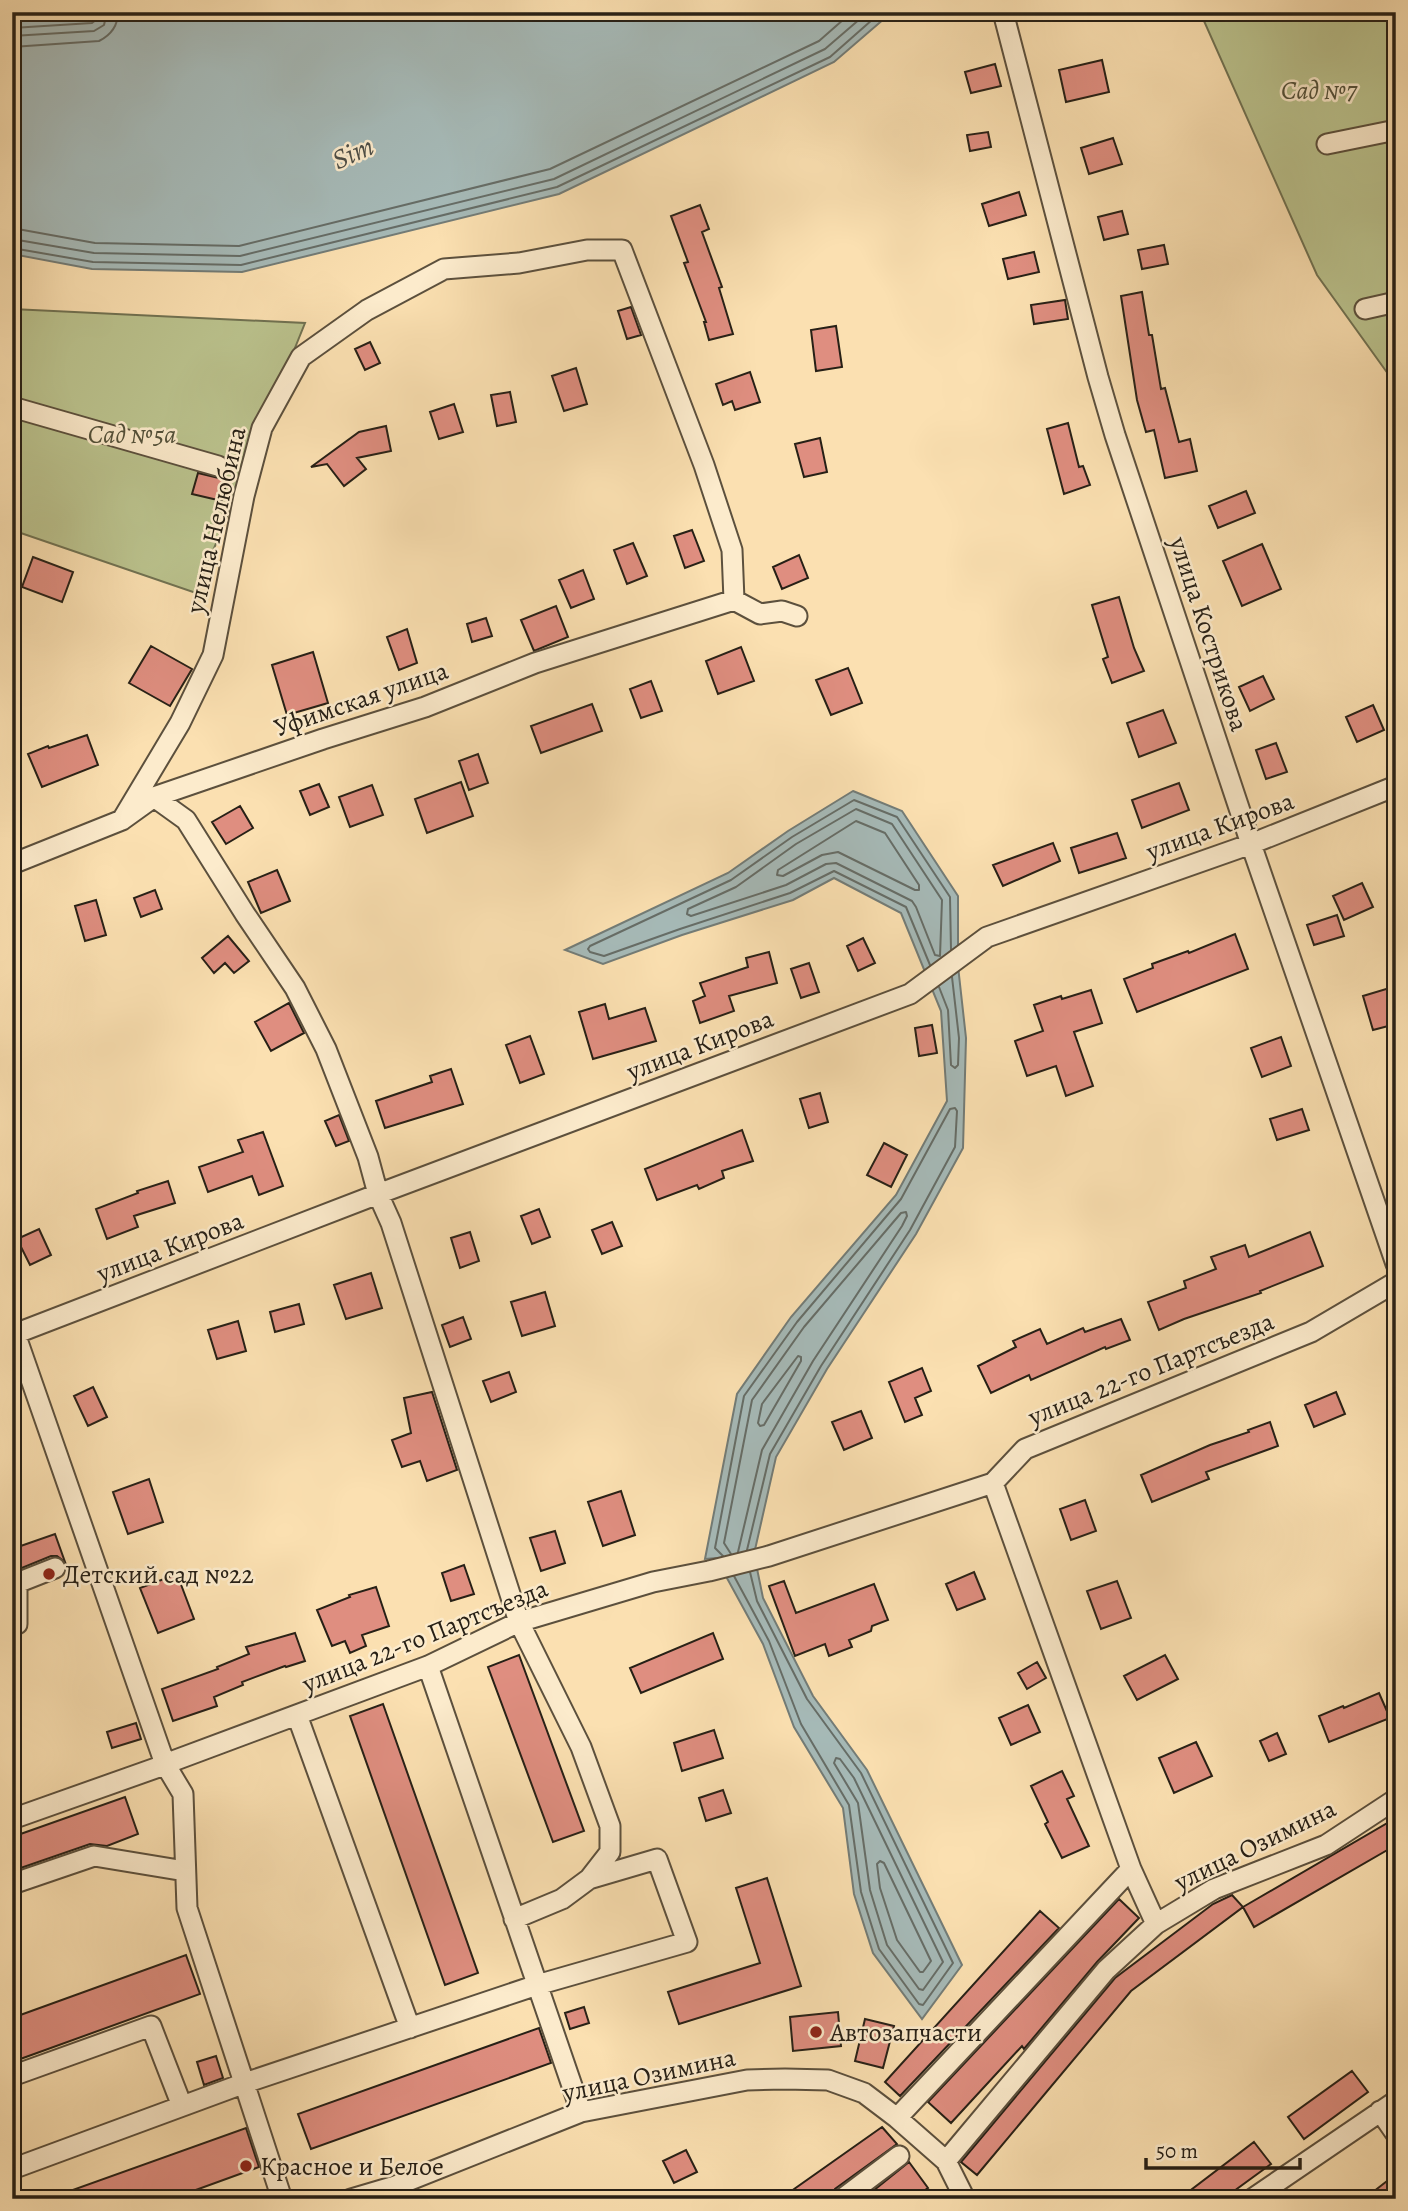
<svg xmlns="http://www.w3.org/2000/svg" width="1408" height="2211" font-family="Alegreya,serif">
<rect width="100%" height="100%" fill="#fbe0b1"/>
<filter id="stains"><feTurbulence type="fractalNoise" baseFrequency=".00286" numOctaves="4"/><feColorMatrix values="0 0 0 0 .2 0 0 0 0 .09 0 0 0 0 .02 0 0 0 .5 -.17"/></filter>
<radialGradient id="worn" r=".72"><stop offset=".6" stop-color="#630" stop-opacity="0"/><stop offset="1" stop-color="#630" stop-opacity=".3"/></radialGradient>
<path fill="#bbc38e" stroke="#717252" stroke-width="2" d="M1200,12H1396V385L1317,275Z
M12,309L305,323L196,593L12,530Z"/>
<path fill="#a6bab8" stroke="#737c77" stroke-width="2" d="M144,12H892L834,62L559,194L242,272L92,269L12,254V21Z
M853,791L902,811L958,896V966L966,1038L963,1148L916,1234L827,1369L776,1457L754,1554L763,1598L813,1696L867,1770L962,1965L922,2019L873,1953L854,1894L843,1808L794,1727L763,1644L716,1558L705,1559L737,1394L791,1317L896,1195L947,1101L941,1011L901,913L834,878L793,900L682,935L603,964L565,950L728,873L788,831Z"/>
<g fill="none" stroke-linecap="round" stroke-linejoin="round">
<path stroke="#666d67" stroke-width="2" d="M12,28L92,23L97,19L99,12
M12,36L94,31L104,25L107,12
M12,47L99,41C111,35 118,26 118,12
M12,228L95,243L239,246L550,169L819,41L852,12
M12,239L94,253L240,256L554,179L825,49L868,12
M12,248L93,262L241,265L557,187L830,57L881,12
M856,809L892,824L942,900L940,956L935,955L916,907L912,901L836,863L826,864L786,885L691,916L687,914L688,909L736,887L796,844Z
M856,821L885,833L919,885V890H915L838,852L822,855L783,876L777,875L778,870Z
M930,965L906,907L834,871L790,893L680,929L604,956L590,952L588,949L590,946L731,880L792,837L854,800L897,817L950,897L951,950
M939,987L948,1010L951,1065L955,1068L958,1065L959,1038L952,977
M798,1356L801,1357V1361L764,1425L760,1426L758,1423L762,1404Z
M731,1554L724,1543L752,1400L804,1327L901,1213L906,1212L907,1216L902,1226L813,1361L762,1450L738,1552
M723,1556L715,1548L744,1396L797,1322L901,1199L950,1109L955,1108L957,1111L955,1147L910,1230L821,1366L770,1454L747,1550
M734,1576L769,1641L801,1724L849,1805L861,1892L879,1949L919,2004L923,2005L953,1963L861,1773L807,1699L757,1601L750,1572
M836,1758L840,1759L854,1778L943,1962L923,1990L919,1989L887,1945L870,1890L858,1803L834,1763Z
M880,1861L884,1863L931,1961L923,1972H920L897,1940L880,1888L877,1864Z"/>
</g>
<path fill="#df8e80" stroke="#272016" stroke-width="2" d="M1102,60L1109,92L1066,102L1059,70Z
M995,64L1001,86L971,93L965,72Z
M988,132L991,147L970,151L967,135Z
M1113,138L1122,164L1089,174L1081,148Z
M1019,192L1026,215L989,226L982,204Z
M700,205L709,229L702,232L722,287L719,288L733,334L709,340L704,322H706L684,263L688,262L671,216Z
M1122,211L1128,234L1104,240L1098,217Z
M1164,245L1168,264L1142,269L1138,250Z
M1034,252L1039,272L1008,279L1003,259Z
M1142,292L1149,335H1152L1161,389L1165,388L1179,442L1190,439L1197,471L1165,478L1154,430L1146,432L1137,400L1121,296Z
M1065,300L1068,319L1034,324L1031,305Z
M631,307L641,335L627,339L618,311Z
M836,326L842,367L816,371L811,330Z
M370,342L380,363L365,370L355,349Z
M576,368L587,404L564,411L552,376Z
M750,372L760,402L735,410L732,401L723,405L716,384Z
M510,392L516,422L497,426L491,395Z
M454,404L463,432L439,439L430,412Z
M1068,423L1079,467L1083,466L1090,485L1064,494L1047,429Z
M386,426L391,451L357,458L366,469L344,486L327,464L311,467L359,432Z
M820,438L827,472L804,477L795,444Z
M198,473L227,480L222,501L192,494Z
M1246,491L1255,513L1218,528L1209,506Z
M692,530L704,561L685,568L674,536Z
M633,543L647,576L627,584L614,550Z
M1262,544L1281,589L1242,606L1223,561Z
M799,555L808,578L782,589L773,567Z
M33,557L73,572L62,602L22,587Z
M583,570L594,599L571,608L559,580Z
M1119,597L1134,648L1144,671L1112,683L1103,659L1108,657L1092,605Z
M556,606L568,637L534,651L521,620Z
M486,618L492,636L472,642L467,624Z
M407,629L417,663L399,670L387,637Z
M151,646L192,669L170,706L129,683Z
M741,647L754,681L718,694L706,661Z
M313,652L328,703L287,715L272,665Z
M848,668L862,703L831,715L816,680Z
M1263,676L1274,699L1250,711L1239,687Z
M651,681L662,711L641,718L630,689Z
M592,704L602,731L541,753L531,726Z
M1373,705L1384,730L1357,742L1346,717Z
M1163,710L1176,743L1139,757L1127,723Z
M87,735L98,765L42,787L28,754L48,746L49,748Z
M1276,743L1287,772L1266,779L1256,750Z
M478,754L488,783L469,790L459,761Z
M461,782L473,816L427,833L415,799Z
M1179,783L1189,810L1142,828L1132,800Z
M319,784L329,807L310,815L300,791Z
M372,785L383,815L350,827L339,797Z
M240,806L253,828L226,844L212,822Z
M1117,833L1126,858L1079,873L1071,848Z
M1053,843L1060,861L1003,886L993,865Z
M277,870L290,901L261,913L248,882Z
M1362,883L1373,907L1344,920L1333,896Z
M155,890L162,909L141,917L134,898Z
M96,900L106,935L85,941L75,906Z
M1337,915L1344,936L1314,945L1307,925Z
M1235,934L1248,969L1137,1012L1124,979L1153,968L1152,964L1188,951L1189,953Z
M228,936L249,961L234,973L225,963L214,973L202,958Z
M863,938L875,963L858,971L847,946Z
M769,952L777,983L729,996L734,1011L700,1023L693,1001L705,996L700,983L748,967L746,958Z
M809,963L819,992L801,998L791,969Z
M1396,986V1024L1373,1030L1363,996Z
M1091,990L1102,1023L1074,1032L1093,1086L1066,1096L1056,1066L1027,1076L1015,1041L1043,1031L1034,1005L1061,996L1062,999Z
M289,1003L304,1033L271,1051L255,1022Z
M605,1004L609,1019L645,1008L656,1041L593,1059L579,1012Z
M932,1025L937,1053L919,1056L915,1028Z
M530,1036L544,1074L520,1083L506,1045Z
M1281,1037L1291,1066L1262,1077L1251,1048Z
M451,1069L463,1104L385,1128L376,1101L432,1082L430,1076Z
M820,1093L828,1122L809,1128L800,1099Z
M1302,1109L1309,1130L1277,1140L1270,1119Z
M339,1115L349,1141L336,1146L325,1121Z
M742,1130L753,1161L722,1171L724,1178L699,1189L697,1185L657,1200L645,1169Z
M263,1132L283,1186L259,1195L252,1176L208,1192L199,1167L243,1152L238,1140Z
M884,1143L907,1155L891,1187L867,1175Z
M168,1181L175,1203L134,1216L138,1227L107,1239L96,1209L138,1193L137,1191Z
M539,1209L550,1237L532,1244L521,1216Z
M612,1222L622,1246L602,1254L592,1230Z
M39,1229L51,1255L30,1265L17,1239Z
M470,1232L479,1261L460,1268L451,1238Z
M1310,1232L1323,1266L1260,1291L1261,1293L1184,1319L1159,1330L1148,1302L1186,1288L1184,1281L1216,1269L1211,1257L1245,1245L1249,1257Z
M371,1273L382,1308L346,1319L334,1285Z
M545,1292L555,1326L522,1336L511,1302Z
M299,1304L304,1324L275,1332L270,1312Z
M463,1317L471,1339L450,1347L442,1325Z
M1121,1319L1130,1340L1106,1349L1105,1347L1031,1380L1029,1375L991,1393L978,1366L1016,1347L1013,1341L1040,1329L1047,1344L1083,1328L1085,1332Z
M238,1321L246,1351L217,1359L208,1330Z
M922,1368L931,1391L915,1398L922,1415L905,1422L889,1382Z
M509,1372L516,1392L491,1402L483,1381Z
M93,1387L107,1417L88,1426L74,1396Z
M432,1392L457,1470L427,1481L420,1461L402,1467L392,1440L411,1433L404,1398Z
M1336,1392L1345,1414L1314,1427L1305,1405Z
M861,1411L872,1438L844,1450L832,1422Z
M1270,1422L1278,1446L1206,1472L1209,1479L1152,1502L1141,1475L1210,1445L1249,1432L1248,1430Z
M149,1479L163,1522L128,1534L113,1492Z
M621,1491L635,1535L603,1546L588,1502Z
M1085,1500L1096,1531L1071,1540L1060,1509Z
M555,1531L565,1563L541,1571L530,1538Z
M55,1534L65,1562L57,1556H51L12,1572V1549Z
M464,1565L474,1594L451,1601L442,1573Z
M974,1572L985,1599L957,1610L946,1584Z
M177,1574L194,1619L158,1633L140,1588Z
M784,1581L796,1613L874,1584L888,1620L872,1626L871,1631L849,1640L852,1647L829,1656L825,1644L795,1656L769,1586Z
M1117,1581L1131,1618L1101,1629L1087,1591Z
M376,1587L389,1626L362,1635L366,1646L350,1653L345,1641L332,1646L317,1610L350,1597L349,1595Z
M295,1633L305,1661L286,1667L285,1666L242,1682L243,1685L214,1697L217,1706L173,1721L162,1689L218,1669L217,1667L249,1654L246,1647Z
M713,1633L723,1659L641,1693L630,1668Z
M519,1655L584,1831L553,1842L488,1667Z
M1165,1655L1178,1679L1137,1700L1124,1676Z
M1037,1662L1046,1678L1027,1689L1018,1673Z
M1379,1693L1390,1718L1329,1742L1319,1716L1343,1706L1344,1708Z
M383,1704L478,1973L445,1985L350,1716Z
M1028,1705L1040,1732L1011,1745L999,1718Z
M136,1723L141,1739L112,1748L107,1732Z
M714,1730L723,1758L682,1771L674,1743Z
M1277,1733L1286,1754L1269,1761L1260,1741Z
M1196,1742L1212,1776L1174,1793L1159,1758Z
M1062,1771L1074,1796L1067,1799L1089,1846L1062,1858L1045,1824L1048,1822L1031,1786Z
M723,1790L731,1813L706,1821L699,1798Z
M125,1797L138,1834L107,1846L90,1844L12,1871V1837Z
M1396,1818V1845L1254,1927L1243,1907Z
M767,1878L801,1986L679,2024L668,1992L760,1963L736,1888Z
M1232,1895L1243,1907L1131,1991L977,2175L961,2162L1115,1978L1213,1904Z
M1119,1899L1139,1918L1097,1962L1024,2049L1022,2046L951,2123L928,2102Z
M1040,1911L1059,1928L900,2096L885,2082Z
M186,1955L200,1994L12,2062V2018Z
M584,2007L589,2023L570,2029L565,2013Z
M838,2012L841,2046L793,2051L790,2017Z
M865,2019L894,2026L883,2068L855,2061Z
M539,2028L551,2063L311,2149L298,2114Z
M216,2056L223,2078L204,2085L197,2062Z
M1352,2071L1368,2092L1304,2139L1288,2117Z
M882,2127L897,2144L835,2189L830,2199H780Z
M246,2128L259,2167L171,2199H54L53,2197Z
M1254,2142L1271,2164L1223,2199H1179Z
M686,2150L697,2172L674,2183L663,2161Z
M909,2162L928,2188L912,2199H863Z
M1396,2174V2199H1364Z"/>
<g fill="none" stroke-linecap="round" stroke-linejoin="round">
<g stroke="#5c503d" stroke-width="23">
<path id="minor" d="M1003,12L1098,377L1115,435L1251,844L1396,1264
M1327,144L1396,130
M1365,309L1396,302
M12,407L218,466
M734,600L760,614L782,611L797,616
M154,797L186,820L245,914L295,988L326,1049L368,1157L378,1194L391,1223L519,1622L581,1747L610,1826V1852L589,1879L562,1899L514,1919
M122,820L180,723L213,655L244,496L262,428L301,357L367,310L444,269L519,263L587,250H622L704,465L732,550L734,600
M12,864L122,820L154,797L323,739L425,707L535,663L734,600
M12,1325L165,1764L183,1794L187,1908L282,2199
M12,1335L378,1194L910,994L987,937L1251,844L1396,786
M993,1483L1131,1869L1156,1924
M12,1626L17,1624V1583L55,1568
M428,1666L581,2112
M297,1715L410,2028
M165,1764L428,1666L519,1622L653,1582L709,1571L769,1556L993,1483L1025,1449L1311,1332L1396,1282
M12,1819L170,1763
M12,1884L94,1856L185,1871
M12,2076L151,2026L182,2106
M1380,2111L1396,2134
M897,2118L1131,1869
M946,2161L1106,1970L1156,1924L1214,1889L1326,1845L1396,1799
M12,2169L245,2083L537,1985L687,1942L657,1859L589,1879
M351,2199L395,2186L581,2112L747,2080L785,2079L828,2080L864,2093L897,2118L946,2161L965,2199
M842,2199L899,2156
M1252,2199L1396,2101"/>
</g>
<use href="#minor" stroke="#fcebcc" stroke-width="19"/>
</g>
<g fill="#8f2418" stroke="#fcebcc" stroke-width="2.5">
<circle cx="49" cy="1574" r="7"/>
<circle cx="816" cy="2032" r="7"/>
<circle cx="246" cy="2166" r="7"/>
</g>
<g text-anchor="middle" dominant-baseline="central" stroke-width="5" stroke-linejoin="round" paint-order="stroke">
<g font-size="26" font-style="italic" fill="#53513a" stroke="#fcebcc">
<text x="1319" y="90">Сад №7</text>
<text x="132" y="434">Сад №5а</text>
</g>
<g font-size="26" fill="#272016" stroke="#fcebcc">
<text transform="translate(216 520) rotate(-77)">улица Нелюбина</text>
<text transform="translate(1209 634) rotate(72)">улица Кострикова</text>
<text transform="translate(361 699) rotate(-19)">Уфимская улица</text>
<text transform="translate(1220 826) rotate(-20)">улица Кирова</text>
<text transform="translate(700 1045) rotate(-21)">улица Кирова</text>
<text transform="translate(170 1247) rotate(-21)">улица Кирова</text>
<text transform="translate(1151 1369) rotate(-22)">улица 22-го Партсъезда</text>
<text transform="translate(425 1636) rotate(-22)">улица 22-го Партсъезда</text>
<text transform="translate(1255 1845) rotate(-26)">улица Озимина</text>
<text transform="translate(649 2075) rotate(-12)">улица Озимина</text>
</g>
<g font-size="26" fill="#272016" stroke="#fcebcc" text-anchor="start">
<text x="63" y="1574">Детский сад №22</text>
<text x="830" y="2032">Автозапчасти</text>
<text x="260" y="2166">Красное и Белое</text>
</g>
<g font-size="28" font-style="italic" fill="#4d4e47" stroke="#fcebcc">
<text transform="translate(353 153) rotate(-24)">Sim</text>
</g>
</g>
<rect width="1408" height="2211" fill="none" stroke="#fbe0b1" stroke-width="42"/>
<rect x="14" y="14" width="1380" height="2183" fill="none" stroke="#272016" stroke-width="3.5"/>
<rect x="21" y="21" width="1366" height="2169" fill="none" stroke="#272016" stroke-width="2"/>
<path d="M1146 2158v10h154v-10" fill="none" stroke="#272016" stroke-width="3.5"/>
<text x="1156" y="2158" font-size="21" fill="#272016" stroke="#fcebcc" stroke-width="5" paint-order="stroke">50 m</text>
<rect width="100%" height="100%" filter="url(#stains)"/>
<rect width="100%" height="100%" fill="url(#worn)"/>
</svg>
